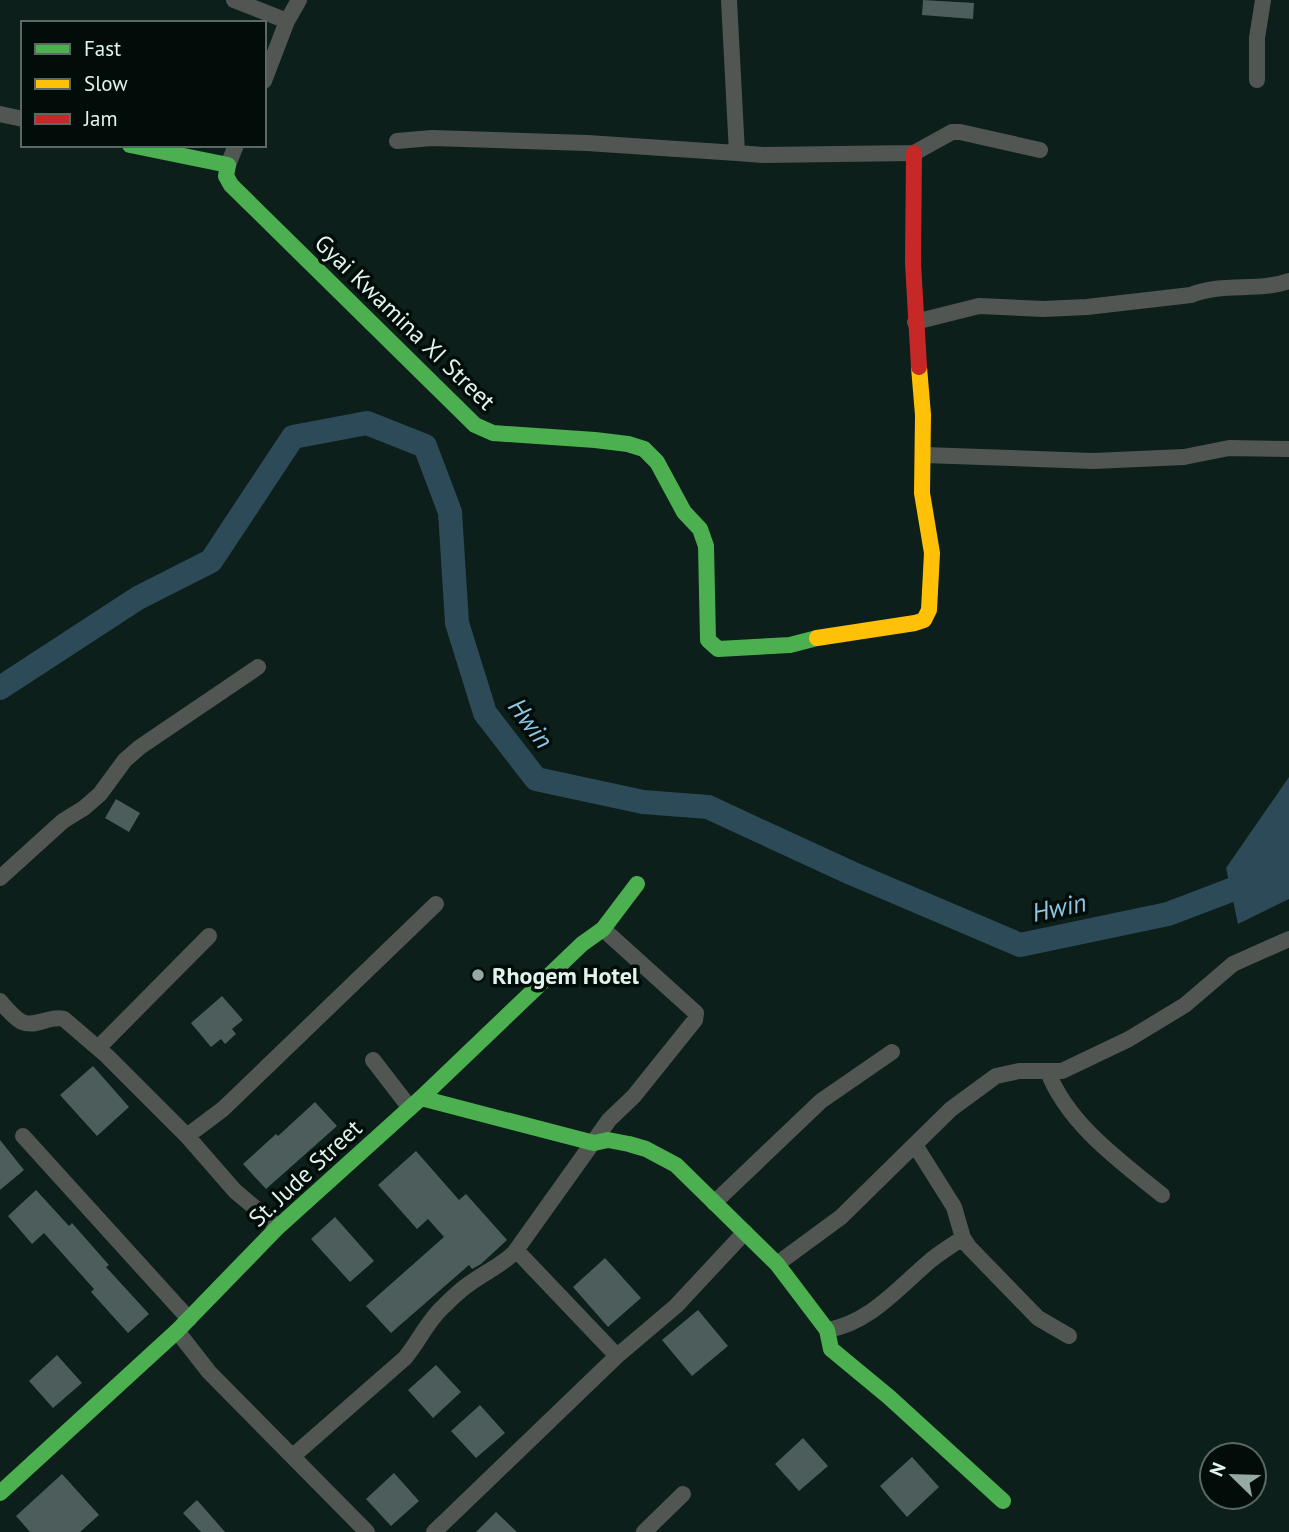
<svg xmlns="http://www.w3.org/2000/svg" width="1289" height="1532" font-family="'PT Sans',sans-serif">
<rect width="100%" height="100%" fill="#0c1f1a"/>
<path fill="#2c4a57" d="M1289,777V899L1238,924L1226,868Z"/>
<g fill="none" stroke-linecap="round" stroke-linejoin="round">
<path stroke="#2c4a57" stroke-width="24" d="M0,688L138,598L211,561L293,437L367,423L425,446L450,512L457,623L485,713L536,779L643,802L708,807L851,873L1020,945L1168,914L1289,868"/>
</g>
<path fill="#4d5d5b" d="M923,0L974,3L973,19L922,15Z
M116,799L140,813L129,832L105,818Z
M222,996L243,1020L232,1029L236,1034L225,1044L221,1039L211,1047L191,1023Z
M93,1066L129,1107L97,1136L60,1095Z
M315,1102L337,1126L266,1189L243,1164L276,1134L278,1136Z
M0,1140L24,1170L0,1190Z
M416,1151L459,1200L466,1194L507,1240L481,1264L472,1269L469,1265L391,1333L366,1306L444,1237L428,1219L417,1229L378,1185Z
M36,1190L69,1226L72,1223L109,1265L106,1267L149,1314L128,1333L91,1292L94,1289L44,1233L32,1244L8,1216Z
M335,1217L374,1261L350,1282L311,1239Z
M605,1258L641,1298L608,1327L573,1287Z
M698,1310L728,1346L692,1376L662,1340Z
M57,1355L82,1383L53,1408L29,1381Z
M436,1365L461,1392L433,1418L408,1390Z
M480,1405L505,1433L476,1458L451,1431Z
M803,1438L828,1466L799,1491L775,1464Z
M912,1457L939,1487L907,1517L880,1486Z
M394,1473L419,1501L391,1526L366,1499Z
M62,1474L99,1515L80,1532H30L16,1516Z
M197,1500L225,1532H201L183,1513Z
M496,1512L517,1532H476Z"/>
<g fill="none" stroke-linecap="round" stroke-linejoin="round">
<path stroke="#515652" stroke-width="16" d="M234,0L287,21L264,81
M729,0L737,153L763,155L914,153L952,132H960L1040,150
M287,21L299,0
M1257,80V38L1263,0
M0,114L23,119
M397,141L432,138L587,143L737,153
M228,165L236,145
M915,322L979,306L1043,309L1087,307L1191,295C1222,282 1258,292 1289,281
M924,455L1093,461L1184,457L1229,448L1289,449
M0,878L63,821L84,808L100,794L125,760L140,747L258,667
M0,1001C6,1008 14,1018 22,1022C36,1028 49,1015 64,1019L107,1056L187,1136L235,1191L278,1227
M98,1048L209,936
M373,1060L410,1108
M1048,1072C1068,1124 1120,1161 1162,1195
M23,1136L189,1319
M187,1136L223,1109L436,904
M915,1145L954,1207L963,1238L969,1247L1038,1318L1069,1336
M714,1203L821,1101L892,1052
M516,1250L617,1356
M777,1264L841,1217L951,1109L996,1076L1019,1071H1062L1129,1039L1185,1005L1233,964L1289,939
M827,1330C870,1323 899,1287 931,1260C941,1252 952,1245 963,1238
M177,1331L209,1372L367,1532
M293,1456L405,1358C419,1341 428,1320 444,1306C452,1298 460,1290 469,1284C484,1273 500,1266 514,1253L609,1120L634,1096L695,1020L696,1013L603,929
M434,1532L617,1356L676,1306L745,1232
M644,1532L683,1494"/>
<path stroke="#4caf50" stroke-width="16" d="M130,145L228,165L226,176L231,185L475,425L493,433L595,440L628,444L644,449L657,462L684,512L700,529L706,546L708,640L718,649L790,645L817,638
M421,1098L594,1143L608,1140L629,1144L646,1149L676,1165L777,1264L827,1330L831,1349L889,1397L1003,1501
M0,1493L177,1331L278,1227L421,1098L582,944L603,929L637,884"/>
<path stroke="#ffc107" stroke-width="16" d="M817,638L915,623L924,620L929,610L932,553L922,493L923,415L919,367"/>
<path stroke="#c62828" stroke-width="16" d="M914,153L913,263L919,367"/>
</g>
<circle fill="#96a9a2" stroke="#020d09" stroke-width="2.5" cx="478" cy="975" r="7"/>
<g text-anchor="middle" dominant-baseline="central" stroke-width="7" stroke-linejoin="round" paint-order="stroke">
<g font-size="24" fill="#e1f3ec" stroke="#020d09">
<text transform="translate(405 322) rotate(44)">Gyai Kwamina XI Street</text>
<text transform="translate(305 1173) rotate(-43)">St. Jude Street</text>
</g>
<g font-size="24" font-weight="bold" fill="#e1f3ec" stroke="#020d09" text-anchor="start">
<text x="492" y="975">Rhogem Hotel</text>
</g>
<g font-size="26" font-style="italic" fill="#8cc7e5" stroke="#020d09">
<text transform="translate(531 723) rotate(53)">Hwin</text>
<text transform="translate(1059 907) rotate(-12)">Hwin</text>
</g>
</g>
<rect x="21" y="21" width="245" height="126" fill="#020d09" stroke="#5b6964" stroke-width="2"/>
<rect x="35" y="44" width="35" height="10" fill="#4caf50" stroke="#5b6964" stroke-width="2"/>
<text x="84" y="56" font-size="21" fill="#e1f3ec">Fast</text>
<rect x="35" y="79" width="35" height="10" fill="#ffc107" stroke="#5b6964" stroke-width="2"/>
<text x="84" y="91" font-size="21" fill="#e1f3ec">Slow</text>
<rect x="35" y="114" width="35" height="10" fill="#c62828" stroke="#5b6964" stroke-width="2"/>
<text x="84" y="126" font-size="21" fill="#e1f3ec">Jam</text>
<g transform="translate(1233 1476) rotate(293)"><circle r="33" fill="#020d09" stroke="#5b6964" stroke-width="2"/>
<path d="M0-5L12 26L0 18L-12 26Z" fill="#96a9a2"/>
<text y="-10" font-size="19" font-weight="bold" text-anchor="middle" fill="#e1f3ec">N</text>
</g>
</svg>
